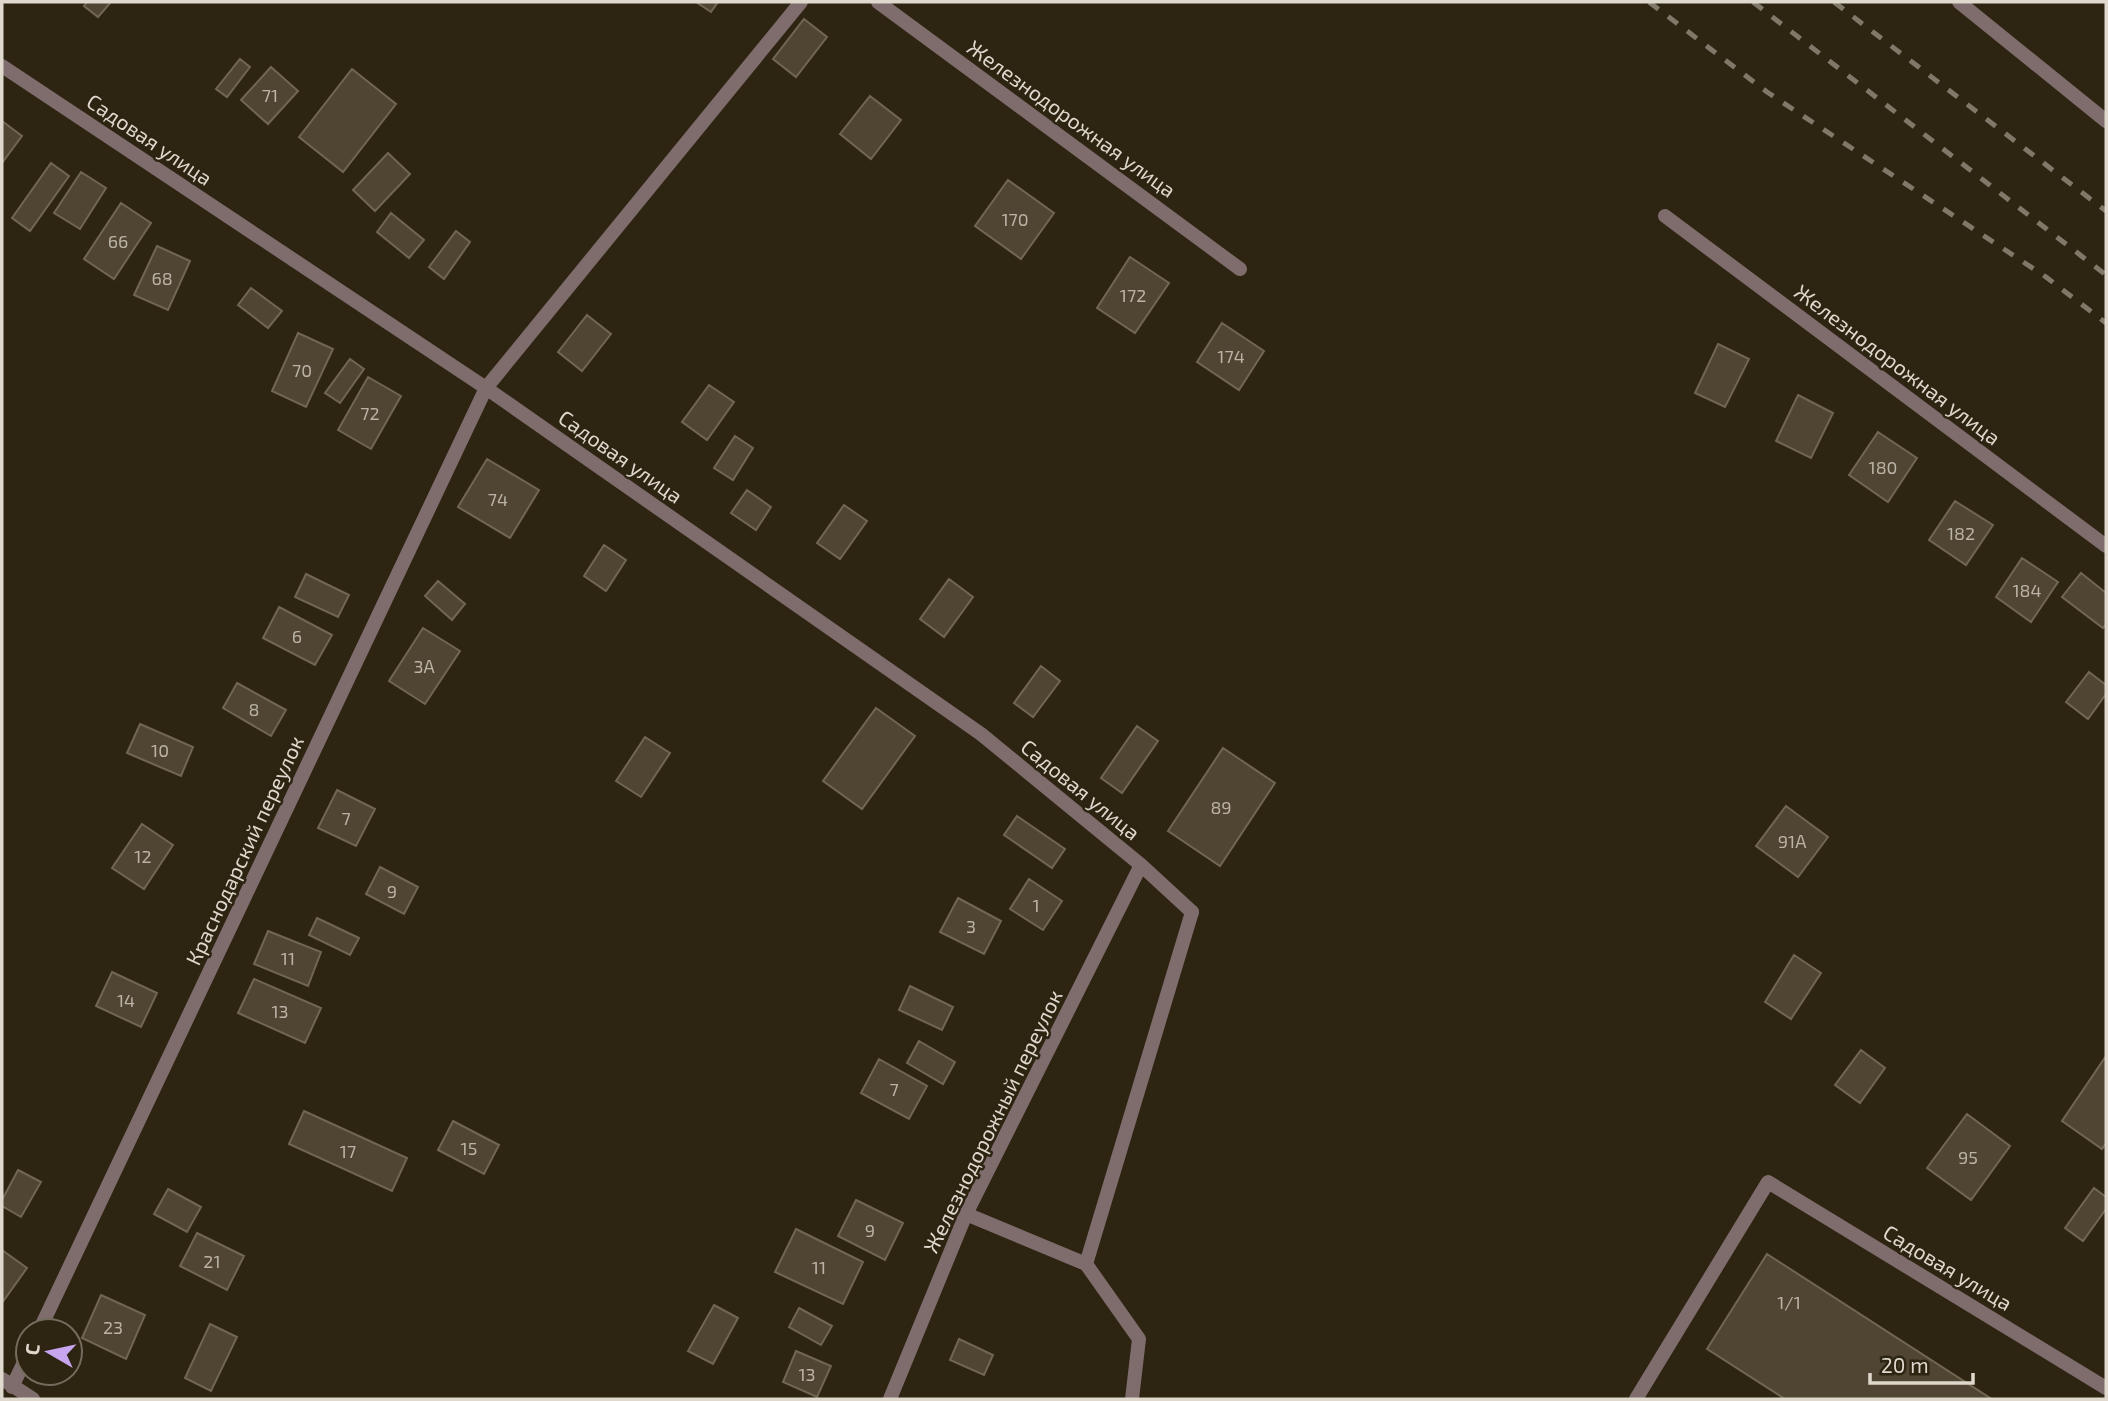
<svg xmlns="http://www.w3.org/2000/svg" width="2108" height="1401" font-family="'Exo 2',sans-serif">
<rect width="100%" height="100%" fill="#2d2412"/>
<path fill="#4f4532" stroke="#716652" stroke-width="2" d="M87,2H111L98,17L84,6Z
M696,2H718L711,12Z
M804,19L827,37L796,77L773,59Z
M240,59L250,67L227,97L216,89Z
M271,67L298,91L268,124L241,100Z
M352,69L396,104L343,172L299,137Z
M870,96L901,120L871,159L840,134Z
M2,121L22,136L2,163Z
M388,153L410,174L375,211L353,190Z
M51,163L69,176L30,231L12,218Z
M81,172L106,188L80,229L54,213Z
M1008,180L1054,213L1021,259L975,226Z
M121,203L151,223L114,279L84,259Z
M391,213L424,240L409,258L377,232Z
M456,231L470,242L444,279L429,267Z
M157,246L190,261L168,310L134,295Z
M1130,257L1169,283L1135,333L1097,308Z
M251,288L282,311L268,328L238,305Z
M587,315L611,334L582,371L558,352Z
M1222,323L1264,351L1239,390L1197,362Z
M298,333L333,349L306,407L272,391Z
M1718,344L1749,359L1725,407L1695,393Z
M350,359L364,369L340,403L325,393Z
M368,377L401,396L371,449L338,430Z
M709,385L734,402L707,440L682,422Z
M1798,395L1833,413L1811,458L1776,441Z
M1878,432L1917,458L1888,502L1849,475Z
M735,436L753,448L733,480L714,468Z
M487,459L539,490L510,538L458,507Z
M747,490L771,507L756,530L731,513Z
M1955,501L1993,525L1966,565L1929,540Z
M844,505L867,521L840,559L817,543Z
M604,545L626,560L606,591L584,576Z
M2022,558L2058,582L2031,622L1996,597Z
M2081,573L2106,593V624L2103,628L2062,597Z
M306,574L349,595L338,617L295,597Z
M949,579L973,597L944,637L920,619Z
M438,581L465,604L452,620L425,596Z
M279,607L332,635L315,665L263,638Z
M423,628L460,651L425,704L389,681Z
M1041,666L1060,681L1033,717L1014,703Z
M2089,672L2106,685V694L2088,719L2066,702Z
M237,683L286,710L271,736L223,708Z
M876,708L915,736L862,809L823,781Z
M140,724L193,747L181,776L127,753Z
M1137,726L1158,741L1122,793L1101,778Z
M645,737L670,753L641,797L616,781Z
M1223,748L1275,783L1220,866L1168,831Z
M337,790L375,809L356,846L318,828Z
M1786,806L1828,837L1798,877L1756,846Z
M1017,816L1065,849L1052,868L1004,835Z
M142,824L173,845L144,889L112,868Z
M380,867L418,887L404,914L366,894Z
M1029,879L1062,901L1043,930L1010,909Z
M958,898L1001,921L984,954L940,932Z
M317,918L359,938L350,955L309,935Z
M268,931L321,952L308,986L254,964Z
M1794,955L1821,973L1791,1019L1765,1002Z
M112,972L157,993L141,1027L96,1006Z
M254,979L321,1008L305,1043L238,1013Z
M910,986L953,1007L942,1030L899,1010Z
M919,1041L955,1062L943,1084L907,1063Z
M1861,1050L1885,1068L1860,1103L1835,1085Z
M2106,1056V1143L2102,1149L2062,1121Z
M879,1059L927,1086L909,1119L861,1093Z
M304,1111L407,1158L392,1191L289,1144Z
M1967,1114L2010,1146L1971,1200L1927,1168Z
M453,1121L499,1145L484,1174L438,1150Z
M18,1170L41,1182L21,1217L2,1206V1200Z
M2094,1188L2106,1197V1209L2083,1241L2065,1228Z
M168,1189L201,1207L187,1232L154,1214Z
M856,1200L903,1223L885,1260L838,1236Z
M796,1229L863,1262L843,1304L775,1272Z
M197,1233L244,1256L227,1290L180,1266Z
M2,1250L27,1268L2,1303Z
M1767,1254L1990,1398L1989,1399H1785L1707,1349Z
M101,1295L145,1315L126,1359L82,1338Z
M714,1305L738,1318L713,1364L688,1351Z
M799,1308L832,1326L821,1345L789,1327Z
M210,1324L237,1337L211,1391L185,1378Z
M959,1339L993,1355L984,1375L950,1360Z
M796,1351L831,1366L817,1397L783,1382Z"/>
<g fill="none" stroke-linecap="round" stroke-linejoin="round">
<path stroke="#7f6c6c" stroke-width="14" d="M486,388L801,2
M1086,1264L1192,912"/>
<path stroke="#7f6c6c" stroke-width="14" d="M878,2L1240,269
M1959,2L2106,121
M2,66L486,388L981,734L1141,865L1192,912
M1665,216L2106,546
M966,1214L1086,1264L1139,1339L1132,1399
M39,1331L486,388
M2,1379L33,1399
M12,1387L28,1354
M890,1399L966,1214L1141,865
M1636,1399L1768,1182L2106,1388"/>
<path stroke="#807869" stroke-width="5" stroke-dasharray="12 12" stroke-linecap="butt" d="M1649,2L1767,92L2046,277L2106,323
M1753,2L2106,275
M1834,2L2106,211"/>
</g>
<g text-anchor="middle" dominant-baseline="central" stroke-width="5" stroke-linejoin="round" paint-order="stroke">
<g font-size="18" fill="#bab3a6">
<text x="270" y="95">71</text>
<text x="1015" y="219">170</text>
<text x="118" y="241">66</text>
<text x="162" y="278">68</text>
<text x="1133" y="295">172</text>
<text x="1231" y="356">174</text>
<text x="302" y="370">70</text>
<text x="370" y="413">72</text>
<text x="1883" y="467">180</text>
<text x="498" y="499">74</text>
<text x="1961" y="533">182</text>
<text x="2027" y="590">184</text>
<text x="297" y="636">6</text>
<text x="424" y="666">3А</text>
<text x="254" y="709">8</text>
<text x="160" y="750">10</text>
<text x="1221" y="807">89</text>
<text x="346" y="818">7</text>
<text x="1792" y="841">91А</text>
<text x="143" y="856">12</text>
<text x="392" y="891">9</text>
<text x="1036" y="905">1</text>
<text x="971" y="926">3</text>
<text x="288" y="958">11</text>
<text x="126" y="1000">14</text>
<text x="280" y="1011">13</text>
<text x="894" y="1089">7</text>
<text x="469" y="1148">15</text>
<text x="348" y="1151">17</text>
<text x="1968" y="1157">95</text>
<text x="870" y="1230">9</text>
<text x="212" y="1261">21</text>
<text x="819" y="1267">11</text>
<text x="1789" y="1302">1/1</text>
<text x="113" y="1327">23</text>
<text x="807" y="1374">13</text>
</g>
<g font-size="21" fill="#ded8cd" stroke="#2d2412">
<text transform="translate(1072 118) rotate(36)">Железнодорожная улица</text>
<text transform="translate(150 139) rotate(34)">Садовая улица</text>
<text transform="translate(1898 364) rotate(37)">Железнодорожная улица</text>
<text transform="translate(621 456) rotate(35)">Садовая улица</text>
<text transform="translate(1081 789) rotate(39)">Садовая улица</text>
<text transform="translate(244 850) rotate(-65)">Краснодарский переулок</text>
<text transform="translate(992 1121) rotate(-64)">Железнодорожный переулок</text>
<text transform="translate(1948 1267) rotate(31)">Садовая улица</text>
</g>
</g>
<rect width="2108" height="1401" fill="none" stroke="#ded8cd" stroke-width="7"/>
<g transform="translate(49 1352) rotate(279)"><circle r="33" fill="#2d2412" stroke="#746c5d" stroke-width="2"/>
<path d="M0-5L12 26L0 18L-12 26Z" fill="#c7a6ef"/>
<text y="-10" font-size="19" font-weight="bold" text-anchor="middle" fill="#ded8cd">С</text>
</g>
<path d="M1870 1373v10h103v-10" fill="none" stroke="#ded8cd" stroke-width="3.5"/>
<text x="1881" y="1373" font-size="21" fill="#ded8cd" stroke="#2d2412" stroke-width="5" paint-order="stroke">20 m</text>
</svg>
